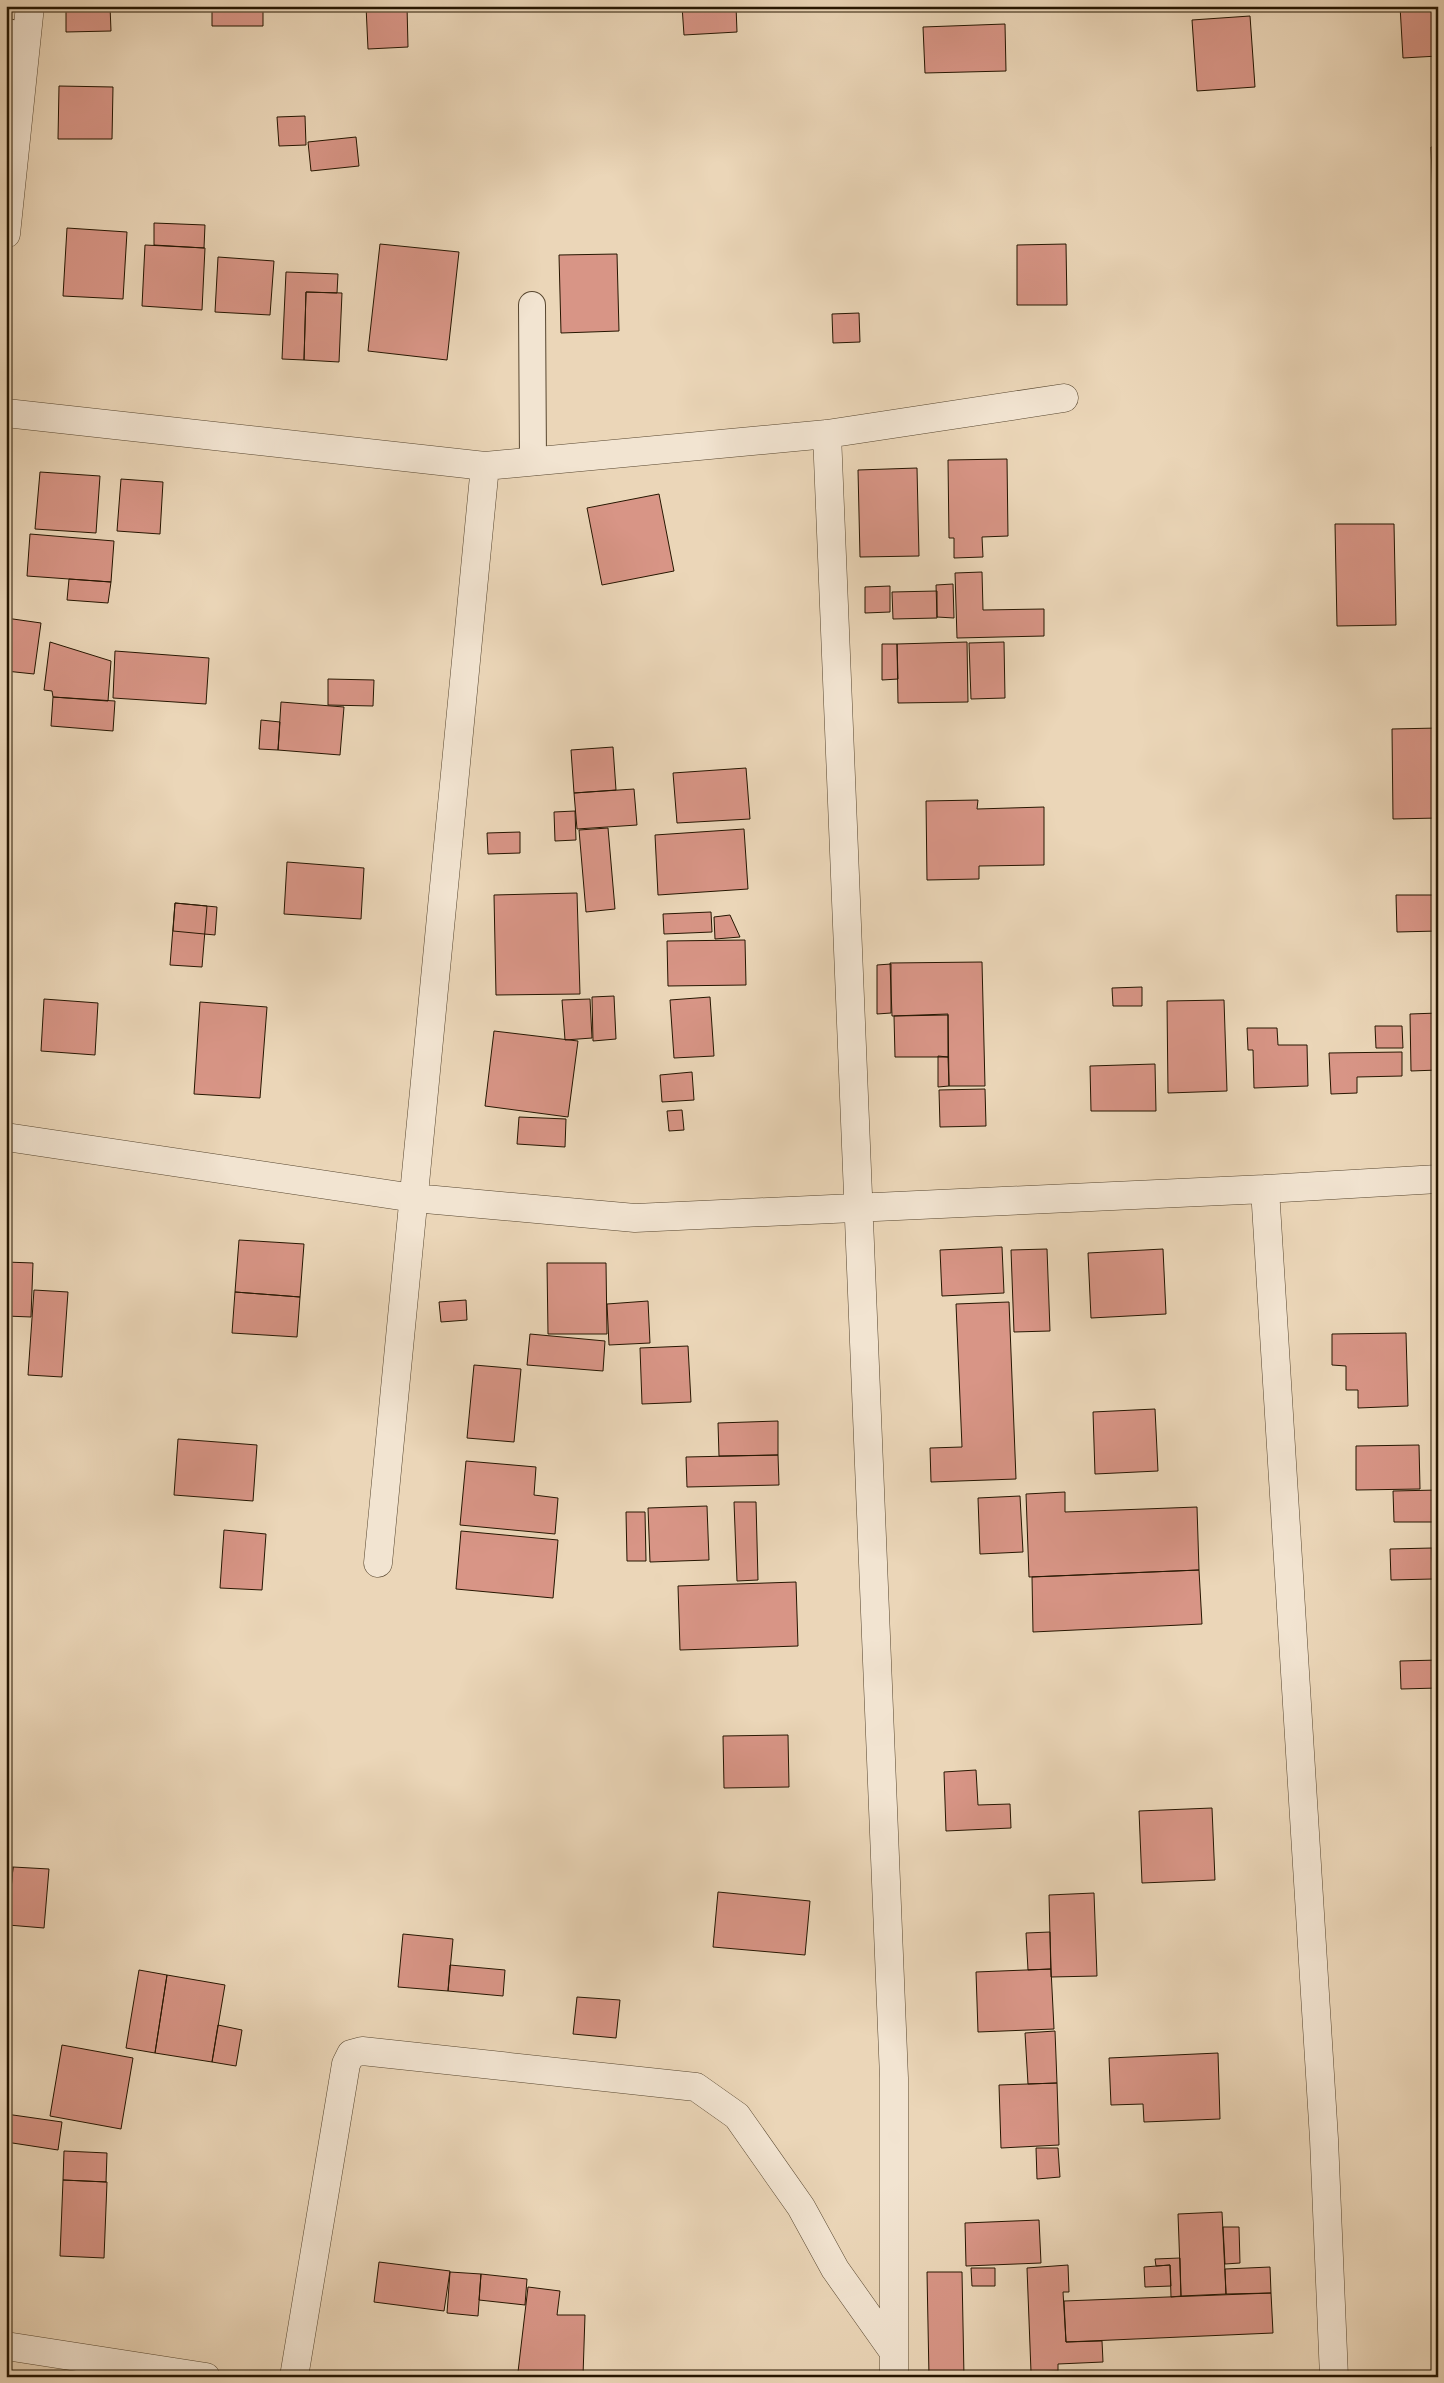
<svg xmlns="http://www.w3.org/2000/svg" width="1444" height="2383" font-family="'IM FELL French Canon',serif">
<rect width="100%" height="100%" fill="#ebd6b8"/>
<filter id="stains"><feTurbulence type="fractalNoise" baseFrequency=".004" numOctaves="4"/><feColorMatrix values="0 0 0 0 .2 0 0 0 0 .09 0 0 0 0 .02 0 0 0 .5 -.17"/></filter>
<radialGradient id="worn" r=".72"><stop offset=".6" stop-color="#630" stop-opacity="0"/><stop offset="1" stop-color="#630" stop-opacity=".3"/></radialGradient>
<path fill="#d89586" stroke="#261601" d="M66,6H110L111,31L66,32Z
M212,6H263V26H212Z
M366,6H407L408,47L368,49Z
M682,6H736L737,32L684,35Z
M1400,6H1438V56L1403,58Z
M1250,16L1255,87L1197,91L1192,20Z
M1005,24L1006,71L925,73L923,27Z
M59,86L113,87L112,139H58Z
M305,116L306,145L279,146L277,117Z
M356,137L359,166L311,171L308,142Z
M1431,147H1438V225H1434Z
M154,223L205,225L204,248L154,245Z
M67,228L127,232L123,299L63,296Z
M380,244L459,252L447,360L368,351Z
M1066,244L1067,305H1017V245Z
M145,245L205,248L202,310L142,306Z
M617,254L619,331L561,333L559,255Z
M218,257L274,261L270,315L215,312Z
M286,272L338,274L337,293L306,292L304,360L282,359Z
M306,292L342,293L339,362L304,360Z
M859,313L860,342L833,343L832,314Z
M1007,459L1008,536L982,537L983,557L954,558V538H949L948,460Z
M917,468L919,556L860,557L858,470Z
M40,472L100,476L96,533L35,529Z
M121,479L163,482L160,534L117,531Z
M659,494L674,571L602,585L587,508Z
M1335,524H1394L1396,625L1337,626Z
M30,534L114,541L111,582L27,576Z
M982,572L983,610L1044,609V636L957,638L955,573Z
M69,579L111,582L108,603L67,600Z
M953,584L954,618L937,617L936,585Z
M890,586V612L865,613V587Z
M937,591V618L893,619L892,592Z
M6,618L41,623L34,674L6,671Z
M50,642L111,661L108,701L53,697L52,691L44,690Z
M967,642L968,702L898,703L897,644Z
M1004,642L1005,698L971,699L969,643Z
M882,644H897L898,679L882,680Z
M115,651L209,658L206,704L113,698Z
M328,679L374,680L373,706L328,705Z
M53,697L115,701L113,731L51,726Z
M281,702L344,707L340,755L278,750Z
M261,720L280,722L278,750L259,749Z
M1438,728V818L1393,819L1392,729Z
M613,747L616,790L574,793L571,750Z
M746,768L750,819L677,823L673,773Z
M634,789L637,825L577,829L574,793Z
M978,800L977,809L1044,807V865L979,866V879L927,880L926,801Z
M575,811L576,840L555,841L554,812Z
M608,828L615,909L586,912L579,830Z
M744,829L748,889L658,895L655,835Z
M520,832V853L488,854L487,833Z
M287,862L364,868L361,919L284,914Z
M577,893L580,994L496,995L494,895Z
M1396,895H1438V931L1397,932Z
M175,903L207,906L202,967L170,965Z
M175,903L217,907L215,935L173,931Z
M711,912L712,932L664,934L663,914Z
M730,915L740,937L715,939L714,917Z
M745,940L746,985L668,986L667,941Z
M982,962L985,1086H949L948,1014L892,1016L890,963Z
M891,964V1013L877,1014V965Z
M1142,987V1006H1113L1112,988Z
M614,996L616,1039L593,1041L592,997Z
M710,997L714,1056L674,1058L670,1000Z
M44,999L98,1003L95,1055L41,1051Z
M590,999L592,1038L565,1040L562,1000Z
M1224,1000L1227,1091L1168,1093L1167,1001Z
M200,1002L267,1007L260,1098L194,1094Z
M1438,1013V1070L1411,1071L1410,1014Z
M948,1015V1057H895L894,1016Z
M1375,1026H1402L1403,1048H1376Z
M1247,1028H1277L1278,1045H1307L1308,1086L1254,1088L1253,1050H1248Z
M494,1031L578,1041L568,1117L485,1106Z
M1402,1052V1076L1357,1077V1093L1331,1094L1329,1053Z
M938,1056L948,1057L949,1086L938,1087Z
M1155,1064L1156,1111H1091L1090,1066Z
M692,1072L694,1100L662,1102L660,1075Z
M985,1089L986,1126L940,1127L939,1090Z
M682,1110L684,1130L669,1131L667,1111Z
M519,1117L566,1119L565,1147L517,1144Z
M239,1240L304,1244L300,1297L235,1292Z
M1002,1247L1004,1293L942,1296L940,1250Z
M1047,1249L1050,1331L1014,1332L1011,1250Z
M1163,1249L1166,1314L1091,1318L1088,1253Z
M6,1262L33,1263L31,1317L6,1316Z
M547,1263H606L607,1334H548Z
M34,1290L68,1292L62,1377L28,1375Z
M235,1292L300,1297L297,1337L232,1333Z
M466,1300L467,1320L441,1322L439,1302Z
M648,1301L650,1343L609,1345L607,1304Z
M1009,1302L1016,1479L931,1482L930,1448L962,1447L956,1304Z
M1406,1333L1408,1406L1358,1408V1390H1346V1366L1332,1365V1334Z
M530,1334L605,1341L603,1371L527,1365Z
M688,1346L691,1402L642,1404L640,1348Z
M474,1365L521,1369L514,1442L467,1438Z
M1155,1409L1158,1471L1095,1474L1093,1412Z
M778,1421V1455L719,1456L718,1423Z
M178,1439L257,1445L253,1501L174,1495Z
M1419,1445L1420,1489L1356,1490V1446Z
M778,1455L779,1485L687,1487L686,1457Z
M466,1461L536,1467L534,1495L558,1498L555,1534L460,1525Z
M1438,1490V1522H1394L1393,1491Z
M1065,1492V1512L1197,1507L1199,1570L1029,1577L1026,1494Z
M1020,1496L1023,1552L980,1554L978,1498Z
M734,1502H756L758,1580L737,1581Z
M707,1506L709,1560L650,1562L648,1508Z
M626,1512H645L646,1561H627Z
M224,1530L266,1534L262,1590L220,1588Z
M461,1531L558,1540L553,1598L456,1589Z
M1432,1548L1433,1579L1391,1580L1390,1549Z
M1199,1570L1202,1624L1033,1632L1032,1577Z
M796,1582L798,1646L680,1650L678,1586Z
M1438,1660V1688L1401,1689L1400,1661Z
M788,1735L789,1787L724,1788L723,1736Z
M976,1770L978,1805L1010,1804L1011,1828L946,1831L944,1772Z
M1212,1808L1215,1880L1142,1883L1139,1811Z
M6,1867H13L8,1925H6Z
M13,1867L49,1869L44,1928L8,1925Z
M718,1892L810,1901L805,1955L713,1947Z
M1094,1893L1097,1976L1051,1977L1049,1895Z
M1050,1932L1051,1969L1028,1970L1026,1933Z
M403,1934L453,1939L448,1991L398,1987Z
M450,1965L505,1970L503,1996L448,1991Z
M1051,1969L1054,2029L978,2032L976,1972Z
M139,1970L167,1975L155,2053L126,2048Z
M167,1975L225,1985L212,2062L155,2053Z
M577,1997L620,2000L616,2038L573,2034Z
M218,2025L242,2030L236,2066L212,2062Z
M1055,2031L1057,2083L1028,2084L1025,2033Z
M62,2045L133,2058L121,2129L50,2116Z
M1218,2053L1220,2119L1144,2122L1143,2104L1111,2105L1109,2058Z
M1057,2083L1059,2145L1001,2148L999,2085Z
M6,2114L62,2122L58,2150L6,2142Z
M1036,2148H1058L1060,2177L1037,2179Z
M64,2151L107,2153L106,2182L63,2180Z
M63,2180L107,2182L104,2258L60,2256Z
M1222,2212L1226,2294L1181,2296L1178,2214Z
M1039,2220L1041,2263L966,2266L965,2223Z
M1223,2227H1239L1240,2263L1225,2264Z
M1180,2258L1181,2296L1171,2297L1170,2265L1156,2266L1155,2259Z
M379,2262L450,2271L444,2311L374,2302Z
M1068,2265L1069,2292H1063L1066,2342L1102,2341L1103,2362L1058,2364V2371L1031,2372L1027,2268Z
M1170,2265L1171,2286L1145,2287L1144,2267Z
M1270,2267L1271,2293L1226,2294L1225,2269Z
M971,2268H995V2286H972Z
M450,2272L481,2274L478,2316L447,2313Z
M927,2272H962L964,2377H929Z
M481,2274L527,2279L525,2305L479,2300Z
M528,2287L560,2291L557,2315H585L583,2376L518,2372Z
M1271,2293L1273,2333L1066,2342L1064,2301Z"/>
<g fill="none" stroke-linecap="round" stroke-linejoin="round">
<g stroke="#57462f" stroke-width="28">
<path id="service" d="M6,32L27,35
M532,305L533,462"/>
</g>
<g stroke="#57462f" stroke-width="29">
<path id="minor" d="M6,234L30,6
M6,413L485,466L827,434L1064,398
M827,434L894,2078V2377
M6,1137L414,1198L635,1218L1265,1189L1438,1179
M1265,1189L1324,2139L1334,2377
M378,1563L485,466
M6,2346L206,2377
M294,2377L346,2064L351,2054L362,2051L696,2087L737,2116L801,2207L835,2269L893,2351"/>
</g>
<use href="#service" stroke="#f2e4d1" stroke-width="26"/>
<use href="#minor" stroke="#f2e4d1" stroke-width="28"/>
</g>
<rect width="1444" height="2383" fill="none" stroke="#ebd6b8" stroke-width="25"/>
<rect x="8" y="8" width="1429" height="2368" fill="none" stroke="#261601" stroke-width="2.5"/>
<rect x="12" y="12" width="1419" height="2358" fill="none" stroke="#261601"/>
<rect width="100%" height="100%" filter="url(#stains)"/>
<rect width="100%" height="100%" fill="url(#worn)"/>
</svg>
